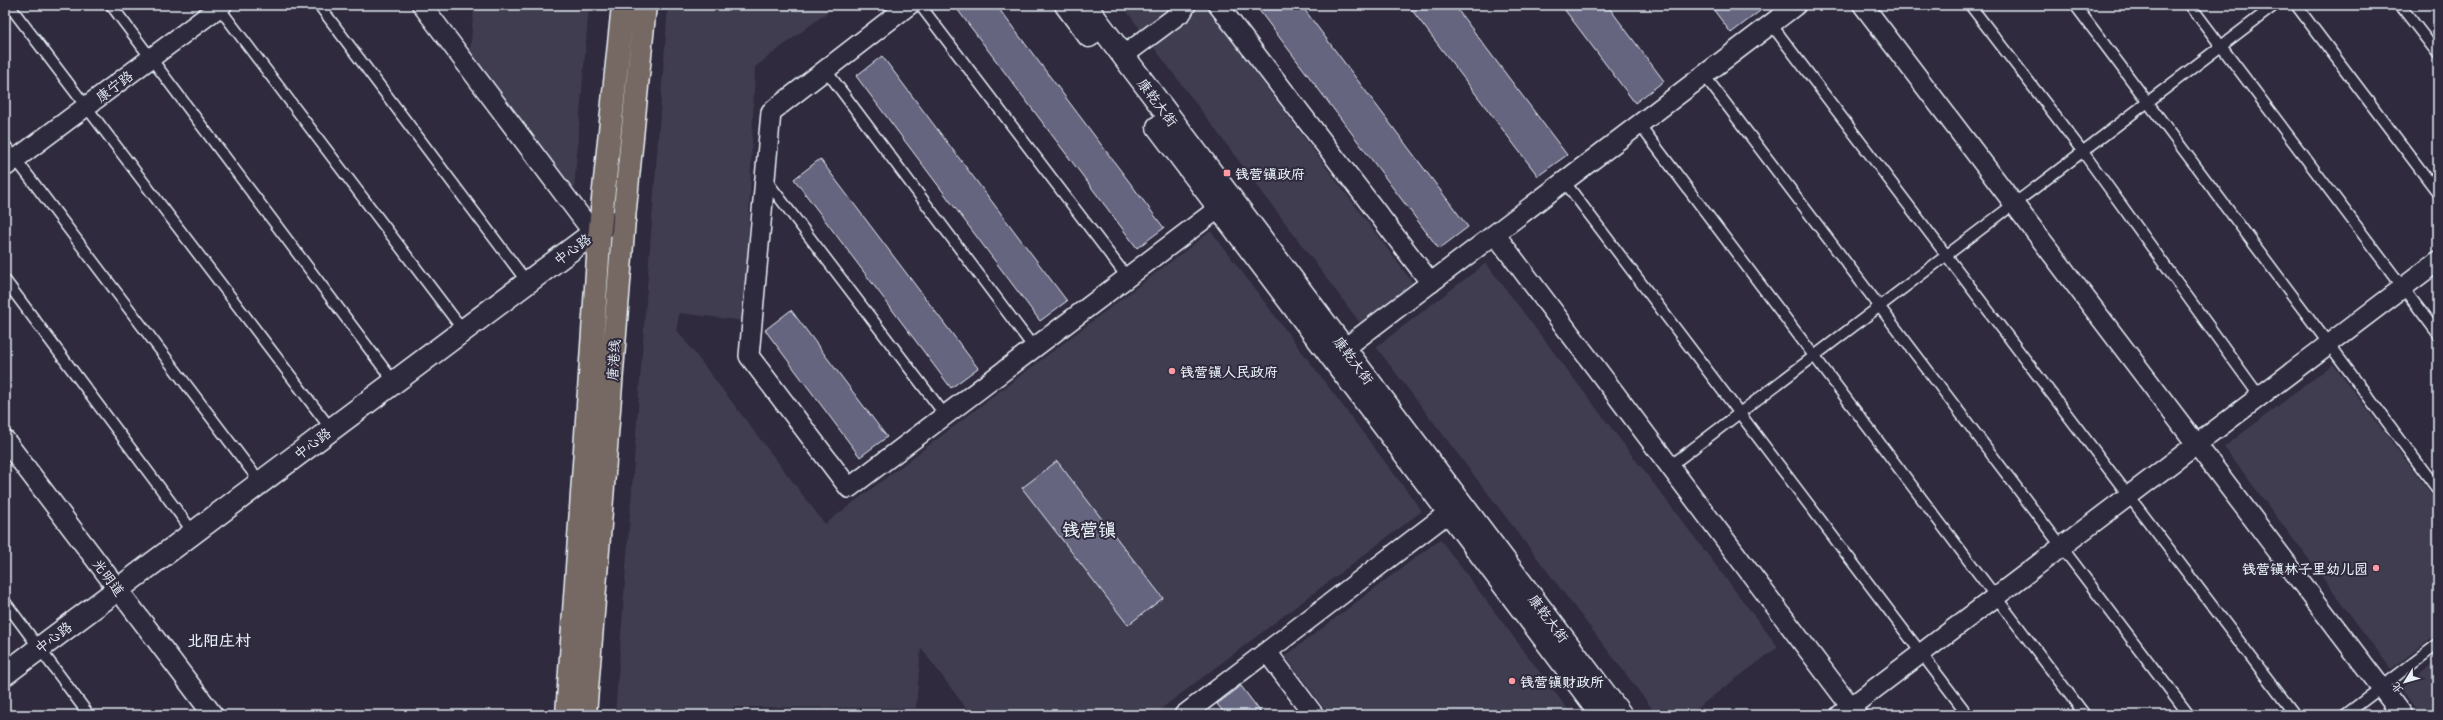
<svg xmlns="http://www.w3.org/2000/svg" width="2443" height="720" font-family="'Playpen Sans','LXGW WenKai TC',sans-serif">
<rect width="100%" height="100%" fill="#2f2a3d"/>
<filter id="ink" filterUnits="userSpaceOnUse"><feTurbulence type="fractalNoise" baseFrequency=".025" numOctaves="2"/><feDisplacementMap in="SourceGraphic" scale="8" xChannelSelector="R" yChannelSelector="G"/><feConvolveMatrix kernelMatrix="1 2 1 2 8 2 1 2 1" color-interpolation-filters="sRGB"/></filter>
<g filter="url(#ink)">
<path fill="#3f3c51" d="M474,5H589L574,191L470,51Z
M668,5H837L755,67L745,321L679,313L677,330L825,524L1211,231L1422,511L1153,715H971L921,648L916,708L733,707V715H615Z
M1122,5H1205L1413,283L1360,323Z
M1486,263L1778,647L1688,715H1657L1376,347Z
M2333,364L2438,503V633L2391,669L2224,447Z
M1440,539L1572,715H1329L1285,656Z
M2438,660V715H2420L2400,689Z"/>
<path fill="#656580" stroke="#e8f1f8" d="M954,5H996L1164,228L1137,248Z
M1255,5H1301L1468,227L1439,249Z
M1408,5H1454L1567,155L1538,176Z
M1561,5H1607L1664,81L1635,103Z
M1710,5H1755L1760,11L1731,33Z
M882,56L1067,301L1040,321L856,76Z
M820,159L978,368L951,388L794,179Z
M791,310L887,437L860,457L765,330Z
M1057,461L1163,598L1128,625L1022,488Z
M1241,686L1263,715H1226L1217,704Z"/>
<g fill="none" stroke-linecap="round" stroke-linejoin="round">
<g stroke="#e8f1f8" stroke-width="13">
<path id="lane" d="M9,5L331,429
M111,5L394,382
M217,5L463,330
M319,5L527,282
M920,5L1127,277
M1970,5L2083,152L2260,397
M2075,5L2438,490
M2190,5L2438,334
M2296,5L2438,193
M2400,5L2438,54
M1771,24L2295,715
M825,69L1034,348
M1704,75L2189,715
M1639,124L2085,715
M5,145L260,482
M766,180L945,415
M1564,181L1968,715
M5,280L193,532
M1670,466L2275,5
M5,602L89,715
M2345,715L2438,644"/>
</g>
<g stroke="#e8f1f8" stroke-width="22">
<path id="street" d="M422,5L594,234
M909,5L771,112L749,356L849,488L1219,208
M1218,5L1431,283
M1863,5L2402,715
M1123,56L1182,12L1186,5
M5,167L222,5
M1495,234L1857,715
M1345,348L1796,5
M5,440L213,715
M1267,652L1314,715
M1184,715L1461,503
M1840,715L2438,261"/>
</g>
<g stroke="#e8f1f8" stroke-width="25">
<path id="secondary" d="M1066,5L1089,36
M1085,5L1621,715
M1158,127L1602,715
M5,674L600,228L624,219"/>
</g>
<g stroke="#e8f1f8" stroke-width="25">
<path id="highway" d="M567,715L600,228L623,5
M585,715L624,219L645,5"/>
</g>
<use href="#lane" stroke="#2f2a3d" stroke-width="10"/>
<use href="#street" stroke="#2f2a3d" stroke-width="19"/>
<use href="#secondary" stroke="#2f2a3d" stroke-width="22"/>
<use href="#highway" stroke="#766964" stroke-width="22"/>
</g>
</g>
<g fill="#ff9aa2" stroke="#2f2a3d" stroke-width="1.5">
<rect x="1223" y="169" width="8" height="8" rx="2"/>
<circle cx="1172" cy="371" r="4"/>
<circle cx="2376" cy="568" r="4"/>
<circle cx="1512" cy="681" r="4"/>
</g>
<g text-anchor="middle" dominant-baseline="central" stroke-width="4" stroke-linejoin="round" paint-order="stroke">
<g font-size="14" fill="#e8f1f8" stroke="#2f2a3d">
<text transform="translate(114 86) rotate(-37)">康宁路</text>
<text transform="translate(1158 102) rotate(53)">康乾大街</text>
<text transform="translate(572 249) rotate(-36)">中心路</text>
<text transform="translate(613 360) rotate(-86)">唐港线</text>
<text transform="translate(1354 360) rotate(53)">康乾大街</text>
<text transform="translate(312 443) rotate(-37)">中心路</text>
<text transform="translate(109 577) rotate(53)">光明道</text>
<text transform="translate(1549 618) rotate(53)">康乾大街</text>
<text transform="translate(53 637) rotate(-37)">中心路</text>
</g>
<g font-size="14" font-weight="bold" fill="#e8f1f8" stroke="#2f2a3d" text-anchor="start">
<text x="1235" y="173">钱营镇政府</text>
<text x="1180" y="371">钱营镇人民政府</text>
<text x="2368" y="568" text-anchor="end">钱营镇林子里幼儿园</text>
<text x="1520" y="681">钱营镇财政所</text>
</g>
<g font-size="16" font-weight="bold" fill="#e8f1f8" stroke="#2f2a3d">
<text x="219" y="639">北阳庄村</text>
</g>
<g font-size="18" font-weight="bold" fill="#e8f1f8" stroke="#2f2a3d">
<text x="1089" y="528">钱营镇</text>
</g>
</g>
<rect width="2443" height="720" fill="none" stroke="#2f2a3d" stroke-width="20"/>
<rect x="10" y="10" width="2423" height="700" fill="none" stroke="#e8f1f8" stroke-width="1.5" filter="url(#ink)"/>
<g transform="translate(2405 682) rotate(233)" stroke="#2f2a3d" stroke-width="3" paint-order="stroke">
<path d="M0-3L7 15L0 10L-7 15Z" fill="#e8f1f8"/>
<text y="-6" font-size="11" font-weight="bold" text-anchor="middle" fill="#e8f1f8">北</text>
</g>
</svg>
